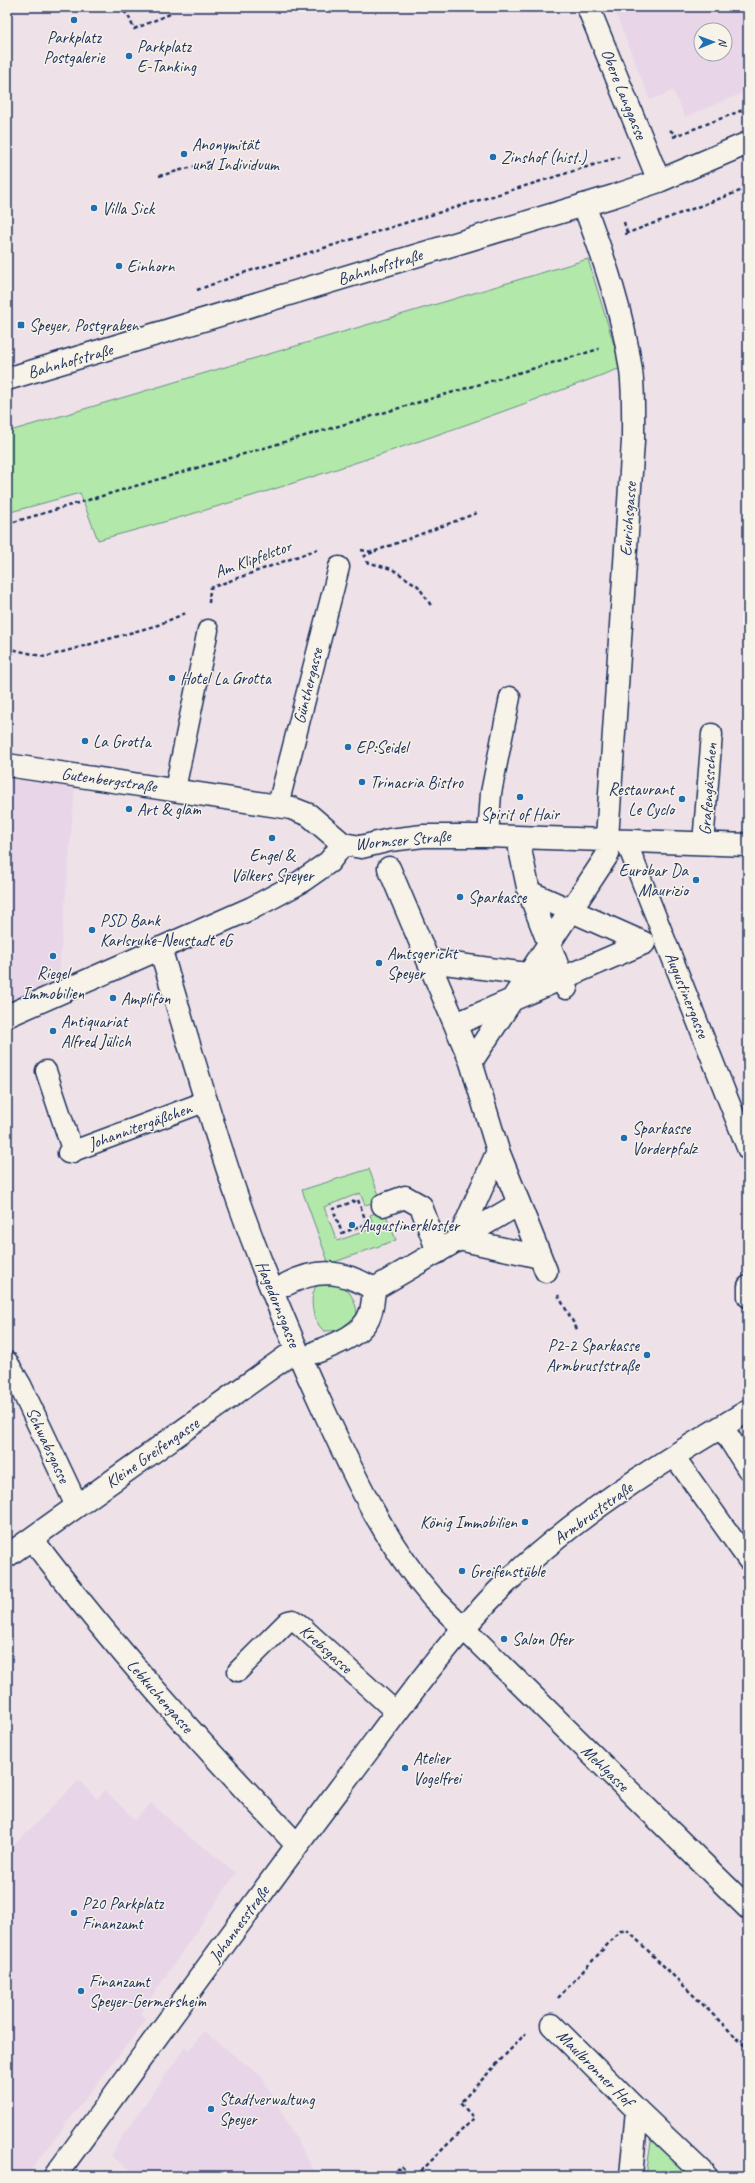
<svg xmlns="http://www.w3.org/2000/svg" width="755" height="2183" font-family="Caveat,sans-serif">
<rect width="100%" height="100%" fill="#eee2e8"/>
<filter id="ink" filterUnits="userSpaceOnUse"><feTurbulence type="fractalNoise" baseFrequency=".025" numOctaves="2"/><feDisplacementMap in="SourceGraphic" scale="8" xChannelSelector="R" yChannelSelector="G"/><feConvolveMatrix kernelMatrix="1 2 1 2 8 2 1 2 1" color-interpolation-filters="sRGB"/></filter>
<g filter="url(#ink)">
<path fill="#e8d6e8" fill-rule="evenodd" d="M613,7H748V91L685,117L673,91L650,100ZM701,30H725V54H701Z
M7,765L76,776L58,986L7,1010Z
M79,1780L97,1799L105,1790L135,1820L151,1803L189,1837L208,1850L236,1873L140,2014L147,2019L26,2176H7V1852Z
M203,2031L262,2077L317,2176H139L111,2156L119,2141L185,2047L190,2050Z"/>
<path fill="#b2e8aa" stroke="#668c84" d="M588,259L621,368C450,432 274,494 98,540L80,493L7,513V432Z
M369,1169L381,1200L365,1205L360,1193L324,1207L337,1241L374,1228L370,1215L384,1210L396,1240L329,1264L302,1190Z
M319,1283L345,1286C365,1313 360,1331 324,1331C312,1321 307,1294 319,1283Z
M652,2135L693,2176H646Z"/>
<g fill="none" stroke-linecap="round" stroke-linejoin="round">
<g stroke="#1b2f5e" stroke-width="23">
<path id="lane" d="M175,789L208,630
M278,805L339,567
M488,836L491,793L510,697
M626,841L748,1150
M703,843L712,734
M46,1071L73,1152
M68,1153L207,1101
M748,1286V1297
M674,1456L748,1560
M238,1671L288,1621L293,1620L299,1624L397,1713"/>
</g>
<g stroke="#1b2f5e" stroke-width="25">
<path id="street" d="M584,205C604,258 623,314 631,370C634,394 633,417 633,441L607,839
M7,765L291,808L309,815L343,844L361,847L390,840L423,836H488L748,845
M520,849L529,892L566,988
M389,868L471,1062L498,1151L546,1271
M529,892L644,943
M160,948C186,1032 209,1117 238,1200C264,1274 294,1346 327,1417C357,1482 386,1544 433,1598L748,1908
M430,961L542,976
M7,1016L252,908L299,883L329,862L343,844
M456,1024L644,943
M471,1062L608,854
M498,1151L459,1239L540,1257
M383,1205L405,1197L421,1206L438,1252
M287,1284C320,1267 343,1271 374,1289
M316,1352C334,1345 363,1335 370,1314C373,1306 373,1297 374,1289L519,1204
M7,1363L20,1385L77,1506
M722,1427L748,1468
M32,1539C114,1648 203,1746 297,1845
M7,1556L296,1350
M552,2025L637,2110L706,2176
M55,2176C149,2048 242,1918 337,1792C391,1721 442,1646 505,1584C576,1515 663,1461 748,1411
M631,2176L637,2110"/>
</g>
<g stroke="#1b2f5e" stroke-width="25">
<path id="secondary" d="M588,7L659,181
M7,379L614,196L659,181L748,143"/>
</g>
<path stroke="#1b2f5e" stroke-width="2.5" stroke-dasharray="4 3" stroke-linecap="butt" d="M118,7L128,15L134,29L170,14
M670,130L677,136
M673,137L748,108
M159,176L211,162
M624,222L627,233
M625,234L748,188
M197,290L246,272L619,157
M7,524L599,349
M361,550L373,552L477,513
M363,557L373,552
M366,562L392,569L418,586L432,607
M209,603L210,588L318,549
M7,648L45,657L158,625L186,613
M358,1200L367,1224L342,1233L333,1209Z
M558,1295L578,1331
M558,1998L620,1931H628L748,2049
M392,2176L401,2166L411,2176
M416,2176L474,2118L460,2103L526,2033"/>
<use href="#lane" stroke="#f7f3e8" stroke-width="20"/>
<use href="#street" stroke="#f7f3e8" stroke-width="22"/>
<use href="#secondary" stroke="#f7f3e8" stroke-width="22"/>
</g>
</g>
<g fill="#1f6fb2" stroke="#f7f3e8" stroke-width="1.5">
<circle cx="74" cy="20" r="4"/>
<circle cx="129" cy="56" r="4"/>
<circle cx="184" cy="154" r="4"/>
<circle cx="493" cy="157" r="4"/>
<circle cx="94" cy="208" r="4"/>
<circle cx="119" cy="266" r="4"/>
<rect x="17" y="321" width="8" height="8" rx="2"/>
<circle cx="172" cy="678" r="4"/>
<circle cx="85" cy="741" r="4"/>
<circle cx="348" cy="747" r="4"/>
<circle cx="362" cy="782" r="4"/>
<circle cx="520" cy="797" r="4"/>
<circle cx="682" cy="799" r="4"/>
<circle cx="129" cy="809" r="4"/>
<circle cx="272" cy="838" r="4"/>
<circle cx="696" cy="880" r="4"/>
<circle cx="460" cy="897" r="4"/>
<circle cx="92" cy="930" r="4"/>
<circle cx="53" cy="956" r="4"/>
<circle cx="379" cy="963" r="4"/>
<circle cx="113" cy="998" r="4"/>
<circle cx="53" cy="1031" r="4"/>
<circle cx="624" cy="1138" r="4"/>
<circle cx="352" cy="1225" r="4"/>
<circle cx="647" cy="1355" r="4"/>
<circle cx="525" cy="1522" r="4"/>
<circle cx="462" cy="1571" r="4"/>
<circle cx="504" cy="1639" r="4"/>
<circle cx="405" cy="1768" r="4"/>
<circle cx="74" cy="1913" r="4"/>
<circle cx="81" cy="1991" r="4"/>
<circle cx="211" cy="2109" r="4"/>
</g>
<g text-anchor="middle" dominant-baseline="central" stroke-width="3" stroke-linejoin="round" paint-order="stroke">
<g font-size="17" fill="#1b2f5e" stroke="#f7f3e8" text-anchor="start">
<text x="74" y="37" text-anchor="middle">Parkplatz<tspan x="74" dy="20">Postgalerie</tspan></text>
<text x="137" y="46">Parkplatz<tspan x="137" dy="20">E-Tanking</tspan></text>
<text x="192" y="144">Anonymität<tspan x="192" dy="20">und Individuum</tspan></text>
<text x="501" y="157">Zinshof (hist.)</text>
<text x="102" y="208">Villa Sick</text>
<text x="127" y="266">Einhorn</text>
<text x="29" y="325">Speyer, Postgraben</text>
<text x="180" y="678">Hotel La Grotta</text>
<text x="93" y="741">La Grotta</text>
<text x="356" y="747">EP:Seidel</text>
<text x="370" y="782">Trinacria Bistro</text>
<text x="674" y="789" text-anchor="end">Restaurant<tspan x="674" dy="20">Le Cyclo</tspan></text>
<text x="137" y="809">Art &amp; glam</text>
<text x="520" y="814" text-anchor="middle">Spirit of Hair</text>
<text x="272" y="855" text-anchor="middle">Engel &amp;<tspan x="272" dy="20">Völkers Speyer</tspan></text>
<text x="688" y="870" text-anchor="end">Eurobar Da<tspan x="688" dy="20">Maurizio</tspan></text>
<text x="468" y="897">Sparkasse</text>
<text x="100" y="920">PSD Bank<tspan x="100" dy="20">Karlsruhe-Neustadt eG</tspan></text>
<text x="387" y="953">Amtsgericht<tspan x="387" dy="20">Speyer</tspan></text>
<text x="53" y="973" text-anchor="middle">Riegel<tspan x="53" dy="20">Immobilien</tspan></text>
<text x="121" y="998">Amplifon</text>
<text x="61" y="1021">Antiquariat<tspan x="61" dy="20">Alfred Jülich</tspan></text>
<text x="632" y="1128">Sparkasse<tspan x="632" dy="20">Vorderpfalz</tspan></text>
<text x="360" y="1225">Augustinerkloster</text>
<text x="639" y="1345" text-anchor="end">P2-2 Sparkasse<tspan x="639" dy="20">Armbruststraße</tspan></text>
<text x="517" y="1522" text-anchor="end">König Immobilien</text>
<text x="470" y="1571">Greifenstüble</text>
<text x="512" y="1639">Salon Ofer</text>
<text x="413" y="1758">Atelier<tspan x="413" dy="20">Vogelfrei</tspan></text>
<text x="82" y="1903">P20 Parkplatz<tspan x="82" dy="20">Finanzamt</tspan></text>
<text x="89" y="1981">Finanzamt<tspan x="89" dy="20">Speyer-Germersheim</tspan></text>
<text x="219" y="2099">Stadtverwaltung<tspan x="219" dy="20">Speyer</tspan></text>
</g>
<g font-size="17" fill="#1b2f5e" stroke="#f7f3e8">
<text transform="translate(624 94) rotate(68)">Obere Langgasse</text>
<text transform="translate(380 267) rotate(-17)">Bahnhofstraße</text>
<text transform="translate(70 361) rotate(-16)">Bahnhofstraße</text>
<text transform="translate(628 519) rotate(-86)">Eurichsgasse</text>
<text transform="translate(253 559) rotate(-20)">Am Klipfelstor</text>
<text transform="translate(308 686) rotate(-76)">Günthergasse</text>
<text transform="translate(109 780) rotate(8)">Gutenbergstraße</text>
<text transform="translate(708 789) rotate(-86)">Grafengässchen</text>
<text transform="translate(403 840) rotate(-5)">Wormser Straße</text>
<text transform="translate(687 995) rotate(68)">Augustinergasse</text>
<text transform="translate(140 1126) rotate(-20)">Johannitergäßchen</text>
<text transform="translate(278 1304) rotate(68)">Hagedornsgasse</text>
<text transform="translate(48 1445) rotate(65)">Schwabsgasse</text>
<text transform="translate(152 1453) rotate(-35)">Kleine Greifengasse</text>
<text transform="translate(593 1513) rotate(-36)">Armbruststraße</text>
<text transform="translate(326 1649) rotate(42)">Krebsgasse</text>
<text transform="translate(160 1696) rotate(49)">Lebkuchengasse</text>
<text transform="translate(605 1768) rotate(44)">Mehlgasse</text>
<text transform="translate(239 1924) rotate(-54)">Johannesstraße</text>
<text transform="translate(595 2068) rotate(45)">Maulbronner Hof</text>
</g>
</g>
<rect width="755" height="2183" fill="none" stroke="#f7f3e8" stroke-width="24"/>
<rect x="12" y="12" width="731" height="2159" fill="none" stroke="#1b2f5e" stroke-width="1.5" filter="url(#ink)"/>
<g transform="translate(713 42) rotate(89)"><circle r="19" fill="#f7f3e8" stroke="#9fa5b1"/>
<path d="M0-3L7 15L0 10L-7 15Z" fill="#1f6fb2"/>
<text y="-6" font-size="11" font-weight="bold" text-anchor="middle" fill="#1b2f5e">N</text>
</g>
</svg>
